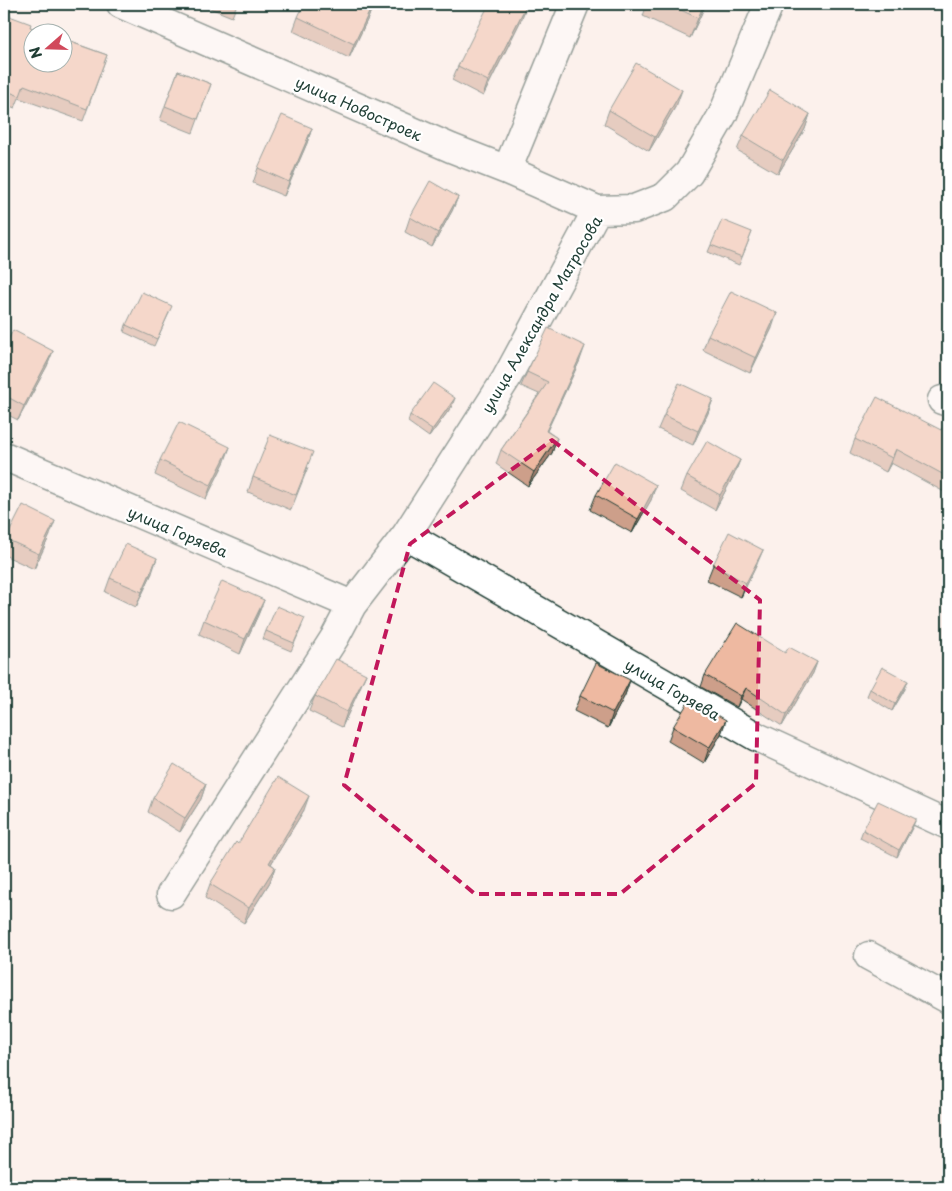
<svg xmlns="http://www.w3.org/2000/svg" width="952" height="1191" font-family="'Playpen Sans',sans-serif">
<rect width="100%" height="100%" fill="#fcf1ec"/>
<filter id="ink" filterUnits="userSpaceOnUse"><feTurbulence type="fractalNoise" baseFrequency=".02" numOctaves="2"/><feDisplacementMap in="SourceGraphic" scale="10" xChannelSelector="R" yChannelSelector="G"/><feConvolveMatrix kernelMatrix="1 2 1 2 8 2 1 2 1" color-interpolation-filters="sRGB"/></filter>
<g filter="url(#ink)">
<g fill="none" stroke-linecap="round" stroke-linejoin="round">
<g stroke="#1f3d34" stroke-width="31">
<path id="minor" d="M121,4L451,148L507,170L597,210L634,209L665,197L689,173L723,114L769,4
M507,170L575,4
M942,400L948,402
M4,456L352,605
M406,535L757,737L948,825
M171,894L335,637L352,605L406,535L506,379L597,210
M869,956L948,999"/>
</g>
<use href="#minor" stroke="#fff" stroke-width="28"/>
</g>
<path fill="#cd9f8a" stroke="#1f3d34" d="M200,4H237L232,17Z
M373,4L369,16L349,58L293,31L298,17Z
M647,4H706L690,38L643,16Z
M4,14L30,27L107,55L83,121L19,98L15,108L4,104Z
M522,18L483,96L452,80L458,66Z
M178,71L211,84L193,133L160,120Z
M677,104L649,151L604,124L609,110Z
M810,114L805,129L778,174L737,150L743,136Z
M312,128L307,143L284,196L253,183L258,168Z
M458,197L452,211L432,247L405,232L410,217Z
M752,232L739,265L708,252L711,245Z
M948,287V294L946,293Z
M169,313L154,346L124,332L126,325Z
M772,328L750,373L703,350L708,335Z
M4,348L53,351L47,366L18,420L4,413Z
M580,360L547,431L557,438L552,453L528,486L496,464L501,450L539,394L521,386L527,372Z
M713,399L708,413L693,445L658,429L664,415Z
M452,406L429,437L408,422L410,415Z
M948,421V494L891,463L886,472L850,453L855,439L941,430Z
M160,460L225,461L206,499L155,475Z
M740,460L734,475L715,510L681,491L687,476Z
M308,467L291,510L248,492L253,477Z
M656,485L651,500L632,533L590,510L596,495Z
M50,535L34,569L4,555V546L6,539Z
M757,564L741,597L707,580L713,565Z
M152,573L136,607L105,592L110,578Z
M264,600L258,615L240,654L199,634L204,620Z
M302,626L291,651L263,639L266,631Z
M817,662L813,673L782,726L741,699L737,707L701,687L705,675Z
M630,680L625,695L608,728L574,711L580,696Z
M360,688L342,727L309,711L315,696Z
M870,689H905L892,711L867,696Z
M726,720L721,734L704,763L668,741L673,727Z
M206,784L201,799L180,832L148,812L153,798Z
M304,810L271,864L275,867L270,882L244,923L205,898L210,884L238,844Z
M913,826L897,857L860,838L863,830Z"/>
<path fill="#a78271" stroke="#1f3d34" d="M373,4L369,16L349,58L354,44Z
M527,4L522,18L483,96L488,81Z
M704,4H706L690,38L698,18Z
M682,90L677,104L649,151L655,137Z
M810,114L805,129L778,174L783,160Z
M312,128L307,143L284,196L289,182Z
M458,197L452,211L432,247L438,233Z
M777,313L772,328L750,373L756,358Z
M585,346L580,360L540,445L546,431Z
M53,351L47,366L18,420L24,406Z
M455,398L452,406L429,437L432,430Z
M713,399L708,413L693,445L698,431Z
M557,438L552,453L528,486L534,472Z
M230,447L225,461L206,499L211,485Z
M896,449L891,463L886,472L892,458Z
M740,460L734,475L715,510L720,495Z
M656,485L651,500L632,533L638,519Z
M55,521L50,535L34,569L39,554Z
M763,550L757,564L741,597L746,583Z
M157,558L152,573L136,607L142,592Z
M264,600L258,615L240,654L245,639Z
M817,662L813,673L782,726L786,715Z
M366,674L360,688L342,727L347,712Z
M630,680L625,695L608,728L613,713Z
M908,681L905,689L892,711L895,704Z
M746,688L741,699L737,707L741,696Z
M726,720L721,734L704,763L709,748Z
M206,784L201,799L180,832L185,818Z
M309,796L304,810L263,877L269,863Z
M916,819L913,826L897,857L899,850Z
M275,867L270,882L244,923L249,908Z"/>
<path fill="#eeb9a1" stroke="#1f3d34" d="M304,4H373L354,44L298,17Z
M489,4H527L488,81L458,66Z
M668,4H704L698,18Z
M4,14L31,24L30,27L44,32H32V62H62V39L107,55L87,109L24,85L20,96L4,90V65L8,55L4,54Z
M636,63L682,90L655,137L609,110Z
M178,71L211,84L198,119L165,106Z
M770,90L810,114L783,160L743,136Z
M282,115L312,128L289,182L258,168Z
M430,181L458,197L438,233L410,217Z
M722,220L752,232L742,257L711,245Z
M731,291L777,313L756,358L708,335Z
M142,292L172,306L157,339L126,325Z
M548,328L585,346L546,431L557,438L534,472L501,450L548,382L527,372Z
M13,330L53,351L24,406L4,395V348Z
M433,383L455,398L432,430L410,415Z
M679,383L713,399L698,431L664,415Z
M877,397L941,430L947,420L948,421V477L896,449L892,458L855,439Z
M179,422L230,447L211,485L160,460Z
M270,435L313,452L296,495L253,477Z
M707,441L740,460L720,495L687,476Z
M615,462L656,485L638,519L596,495Z
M23,505L55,521L39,554L6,539Z
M729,532L763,550L746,583L713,565Z
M126,544L157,558L142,592L110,578Z
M222,581L264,600L245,639L204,620Z
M277,606L305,618L294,643L266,631Z
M737,623L785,653L789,647L817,662L786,715L746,688L741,696L705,675Z
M336,659L366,674L347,712L315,696Z
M596,663L630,680L613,713L580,696Z
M882,667L908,681L895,704L870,689Z
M690,699L726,720L709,748L673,727Z
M174,764L206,784L185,818L153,798Z
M278,777L309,796L269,863L275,867L249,908L210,884L236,842L238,844Z
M878,801L916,819L899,850L863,830Z"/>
</g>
<path d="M0 0H952V1191H0ZM552,440L760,600L756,783L620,894H475L344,785L410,544Z" fill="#fcf1ec" fill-opacity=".55" fill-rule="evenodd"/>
<path fill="none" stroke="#c2185b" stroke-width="4" stroke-dasharray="10 6" stroke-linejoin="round" d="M552,440L760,600L756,783L620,894H475L344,785L410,544Z"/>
<g text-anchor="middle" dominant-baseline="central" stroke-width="4.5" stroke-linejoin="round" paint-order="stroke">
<g font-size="15" fill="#1f3d34" stroke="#fff">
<text transform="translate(359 108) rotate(24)">улица Новостроек</text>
<text transform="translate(541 314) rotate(-60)">улица Александра Матросова</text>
<text transform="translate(178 531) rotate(23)">улица Горяева</text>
<text transform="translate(673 689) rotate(30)">улица Горяева</text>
</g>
</g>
<rect width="952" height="1191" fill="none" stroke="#fff" stroke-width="20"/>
<rect x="10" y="10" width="932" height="1171" fill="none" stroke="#1f3d34" stroke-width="2" filter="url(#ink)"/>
<g transform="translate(48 48) rotate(250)"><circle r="24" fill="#ffffff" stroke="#a5b1ae"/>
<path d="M0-4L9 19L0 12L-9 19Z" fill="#d1495b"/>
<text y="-8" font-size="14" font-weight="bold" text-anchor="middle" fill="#1f3d34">N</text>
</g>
</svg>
